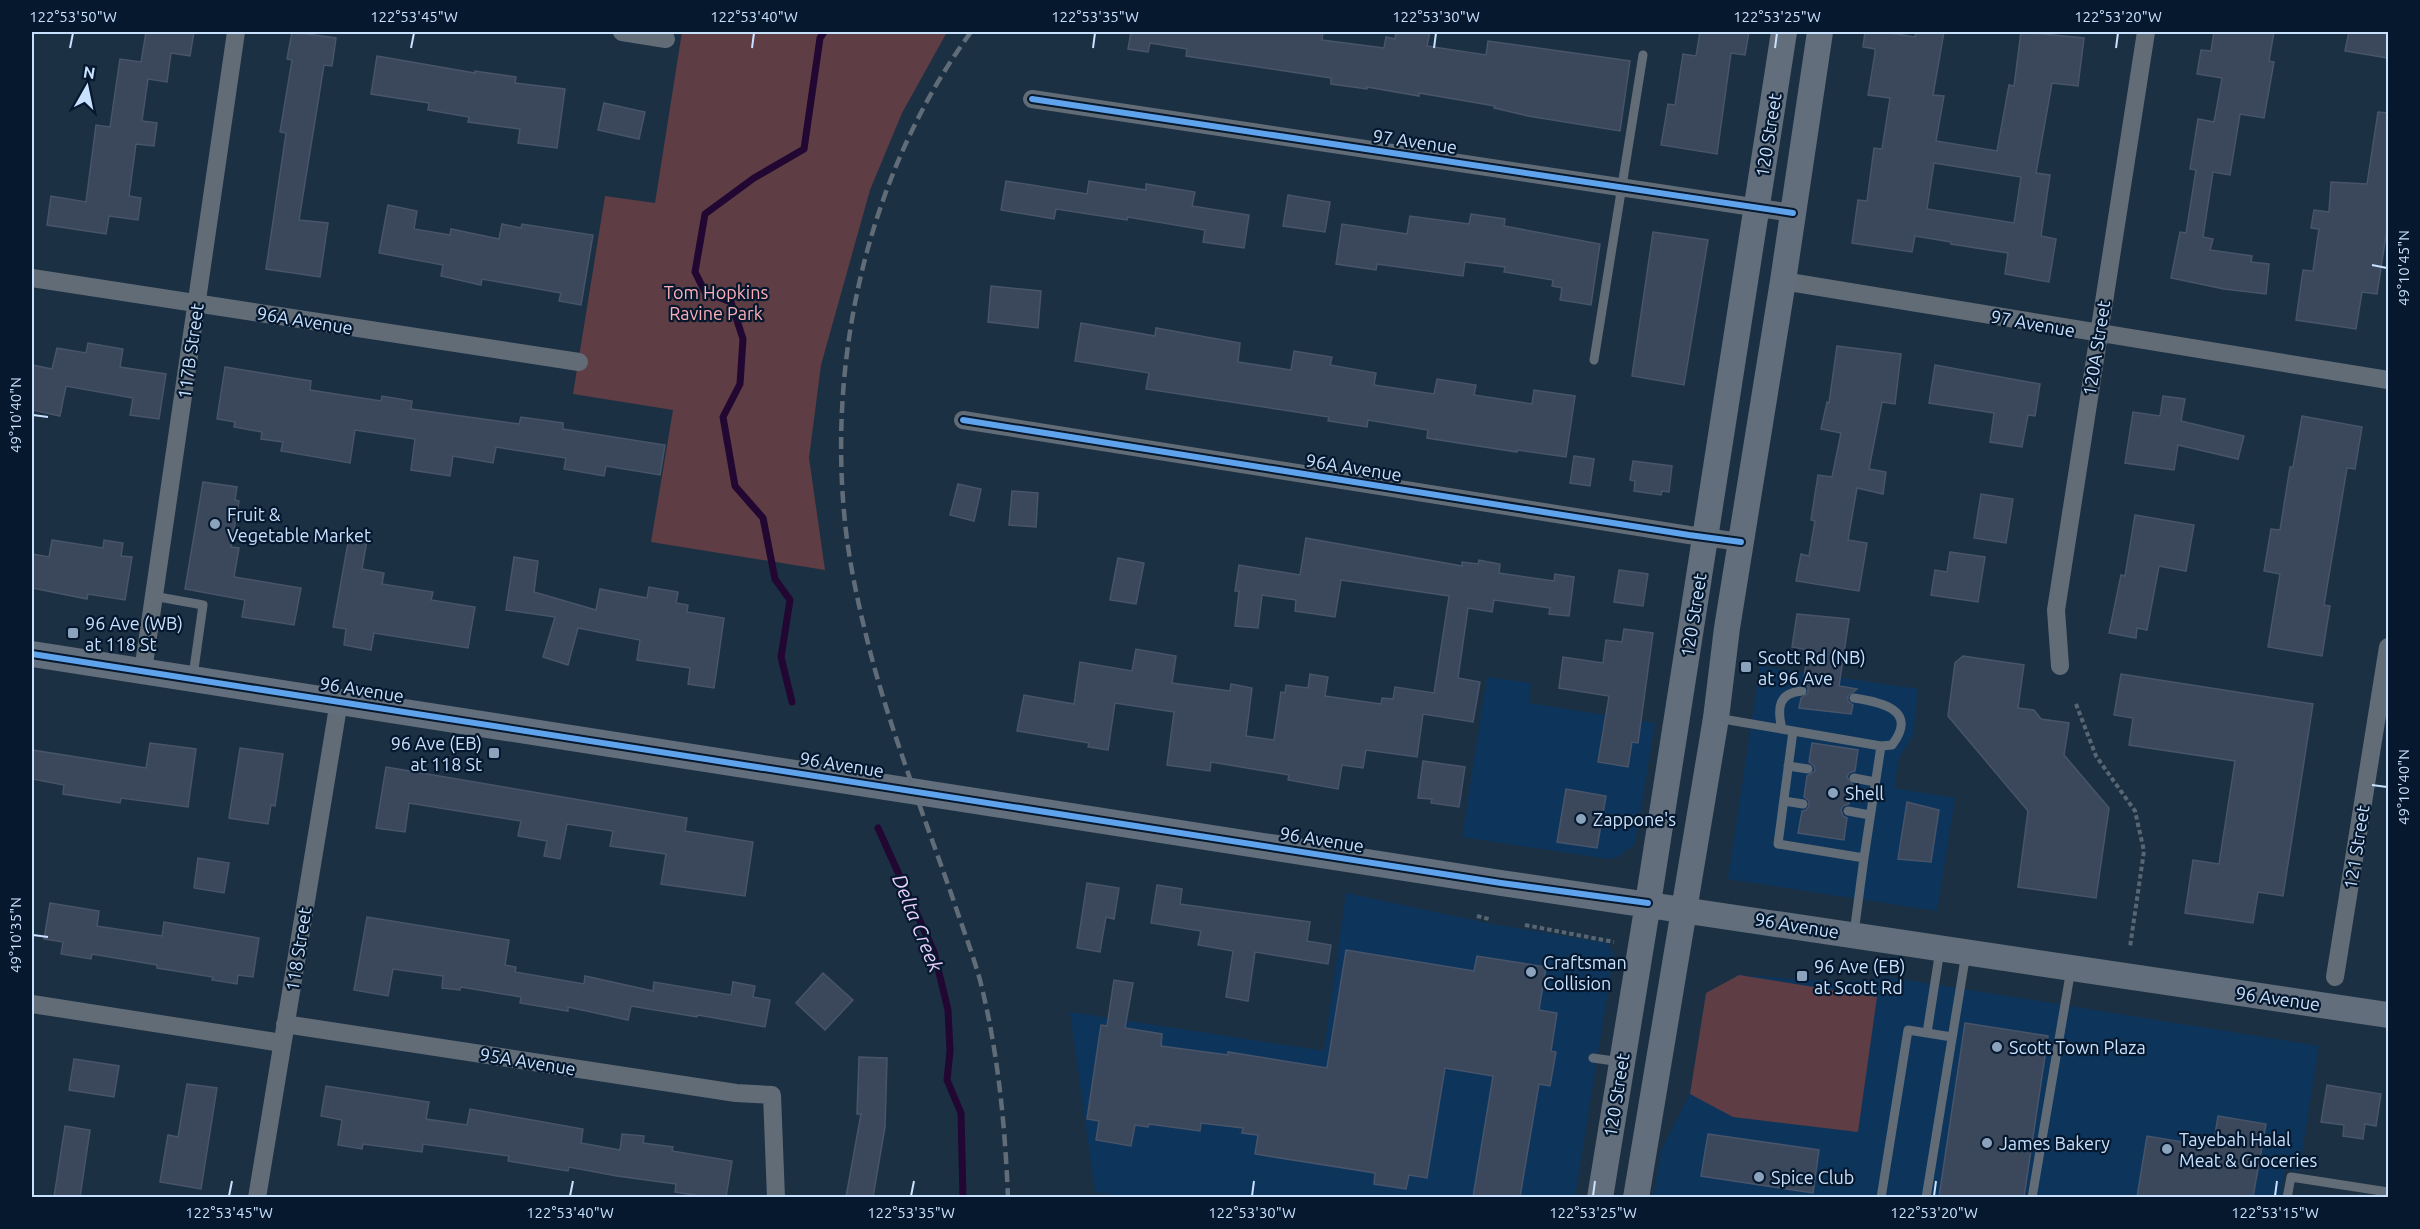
<svg xmlns="http://www.w3.org/2000/svg" width="2420" height="1229" font-family="Ubuntu,sans-serif">
<rect width="100%" height="100%" fill="#1c3044"/>
<path fill="#0d355b" d="M1760,666L1918,689L1913,736L1899,758L1894,788L1955,798L1937,911L1728,879Z
M1487,677L1531,683L1529,703L1655,723L1635,844L1618,857L1608,859L1462,837Z
M1346,893L1492,924L1607,943L1614,953L1575,1197L1132,1198L1095,1192L1070,1012L1324,1051Z
M1739,975L1842,982L1889,977L2319,1046L2299,1171L2285,1169L2280,1197L1653,1198L1661,1150L1690,1094L1706,993Z"/>
<path fill="#5e3d44" d="M682,32H947L902,113L870,190L821,365L809,458L825,570L651,542L673,410L573,394L605,196L655,203Z
M1739,975L1877,997L1858,1132L1733,1117L1690,1094L1706,993Z"/>
<g fill="none" stroke-linecap="round" stroke-linejoin="round">
<path stroke="#210732" stroke-width="7" d="M792,702L781,657L790,600L775,579L763,518L735,486L723,417L740,384L743,339L731,302L705,292L695,272L705,214L754,178L804,149L820,38L824,32
M878,828L934,952L948,1010L950,1051L947,1080L961,1113L963,1198"/>
</g>
<path fill="#3b475b" stroke="#48546a" stroke-width="1.5" fill-rule="evenodd" d="M146,32H194L190,56L171,53L167,82L148,79L142,121L157,123L154,146L136,144L129,196L141,198L138,220L109,216L106,234L47,225L51,196L86,202L96,125L110,127L120,59L141,62Z
M292,32L336,38L332,66L324,65L299,220L328,223L320,277L266,269L286,133L280,132L292,60L287,59Z
M1131,32H1323L1322,40L1384,48L1386,37L1395,39L1396,32H1430L1427,46L1486,55L1488,41L1630,61L1620,131L1528,116L1494,108L1495,106L1419,93V96L1367,87V89L1331,84V78L1186,56L1187,49L1150,43L1148,52L1128,49Z
M1700,32H1749L1745,55L1731,53L1717,154L1661,145L1668,104L1675,105L1683,54L1696,56Z
M1865,32H1883L1915,37L1916,32H1944L1933,95L1944,96L1936,141L1997,151L2009,85L2014,86L2021,32L2084,38L2078,86L2052,83L2036,173L2050,175L2041,236L2056,239L2049,282L2005,274L2008,253L1951,244V242L1915,236L1912,252L1852,243L1858,200L1867,201L1874,148L1882,149L1890,98L1868,95L1875,53V49L1863,47ZM1934,163L2021,177L2014,223L1927,209Z
M2214,32H2274L2269,61L2274,62L2264,118L2240,114L2230,175L2213,172L2203,237L2213,239L2210,250L2252,256L2251,262L2269,264L2266,294L2224,289L2171,278L2180,232L2186,233L2196,170L2190,169L2198,119L2214,122L2222,78L2197,74L2201,50L2211,51Z
M2349,32H2388V58L2345,51Z
M377,56L475,73V71L516,77L515,83L565,89L557,148L518,143L520,129L468,122L469,117L428,110L429,103L371,94Z
M604,103L645,112L639,139L598,130Z
M2378,112L2388,113V222L2377,294L2362,292L2356,329L2296,320L2303,270L2313,271L2319,229L2311,228L2314,210L2329,212L2331,182L2367,184Z
M1006,181L1087,194L1089,181L1146,190V184L1195,192L1192,206L1249,215L1244,248L1203,242L1205,230L1128,217L1127,220L1056,209L1054,219L1001,210Z
M1288,195L1330,202L1325,232L1283,226Z
M388,205L417,211L414,229L450,235L451,229L499,239L502,224L521,228L522,224L593,235L581,305L559,301L561,293L482,279L481,285L441,276L443,265L379,253Z
M1471,214L1505,219L1504,226L1600,244L1591,305L1560,300L1562,288L1552,286L1553,280L1504,272L1505,267L1465,262L1463,276L1377,264L1376,270L1336,264L1342,224L1407,234L1410,216L1469,224Z
M1653,232L1708,240L1684,385L1632,376Z
M991,286L1041,291L1038,328L988,322Z
M1081,323L1155,336L1156,328L1240,343L1238,362L1291,370L1294,351L1332,357L1330,365L1376,373L1374,385L1434,394L1437,379L1476,385L1474,395L1532,404L1534,390L1575,396L1566,457L1517,450V452L1427,438L1428,430L1368,420L1367,427L1328,421L1329,417L1146,389L1149,373L1075,361Z
M88,343L123,349L120,367L166,374L159,419L130,415L133,398L66,386L60,416L32,410V365L52,369L57,348L86,353Z
M1837,346L1901,354L1895,404L1882,402L1869,469L1886,472L1883,494L1857,488L1848,540L1867,543L1859,591L1796,581L1801,554L1809,556L1815,521L1811,520L1818,475L1832,477L1841,433L1821,429L1827,402L1829,403Z
M1935,365L2040,384L2035,416L2028,415L2022,447L1990,442L1994,413L1929,403Z
M225,367L311,381L310,390L381,401L382,396L412,401L411,409L519,424L521,417L563,423V429L665,445L660,475L606,466L604,476L564,469L566,458L496,447L493,463L453,456L450,476L411,470L415,439L355,430L350,463L281,451L283,442L261,439L262,432L234,427L235,422L217,419Z
M2163,396L2185,399L2181,421L2244,436L2238,459L2178,445L2174,470L2125,463L2133,412L2160,416Z
M2302,416L2362,427L2355,469L2347,468L2338,522L2324,605L2330,606L2322,656L2268,647L2280,574L2264,571L2271,529L2280,530L2290,467H2293Z
M1574,456L1594,459L1590,486L1570,483Z
M1633,461L1672,466L1669,492L1662,491L1661,495L1634,491L1635,481L1630,480Z
M203,482L237,487L235,500L239,501L231,547L239,548L234,577L301,588L294,625L242,617L245,600L185,589Z
M958,484L981,489L974,521L950,515Z
M1012,491L1038,493L1036,527L1009,525Z
M1981,494L2013,499L2006,543L1974,538Z
M2135,515L2194,525L2186,571L2159,566L2147,630L2137,628L2136,638L2109,633L2121,575L2125,576Z
M349,537L367,540L362,569L384,573L382,584L433,592L431,600L475,607L468,648L374,633L371,650L344,645L346,629L333,627Z
M1306,538L1462,566V562L1478,564L1479,560L1500,564L1499,573L1554,581L1555,574L1574,577L1569,616L1549,614L1550,608L1494,600L1492,612L1468,608L1458,678L1480,682L1473,722L1423,714L1417,757L1366,750L1363,768L1342,765L1338,789L1288,780L1289,775L1211,762L1210,771L1167,765L1174,712L1115,703L1108,750L1088,747L1089,743L1017,731L1024,695L1074,704L1080,662L1132,671L1136,649L1176,656L1172,683L1230,691L1231,684L1252,688L1246,736L1274,740L1281,692L1285,693L1286,685L1308,688L1310,674L1328,677L1325,696L1381,704L1382,698L1393,699L1395,687L1434,693L1449,596L1341,580L1335,617L1295,611L1296,600L1262,595L1258,628L1235,626L1239,591H1235L1239,565L1300,575Z
M52,540L103,548L104,540L123,543L121,556L132,557L125,600L88,594L87,599L32,588V554L49,557Z
M1950,552L1985,557L1978,602L1931,595L1935,570L1947,572Z
M514,557L538,561L534,592L596,610L600,589L647,598L649,587L678,592L676,603L688,605L687,612L724,618L714,688L688,684L690,668L637,660L640,640L578,628L568,665L543,657L555,617L506,610Z
M1118,558L1144,563L1136,604L1110,600Z
M1619,570L1648,574L1643,606L1614,602Z
M1797,614L1849,619L1839,686L1857,689L1848,696V701L1853,705L1851,714L1799,708L1801,698L1808,693V687L1803,684L1808,650L1792,647Z
M1624,629L1653,633L1638,743L1632,742L1628,767L1598,762L1609,696L1559,688L1563,657L1603,663L1606,640L1622,642Z
M1963,656L2024,665L2018,708L2034,710L2041,719L2069,723L2064,755L2109,808L2096,898L2018,887L2028,811L1948,716L1955,663Z
M2121,674L2313,704L2283,896L2258,892L2253,923L2185,913L2193,860L2219,864L2235,761L2129,745L2133,718L2114,715Z
M150,743L196,749L188,807L121,798L120,803L63,794L64,785L32,779V750L146,768Z
M1812,743L1858,750L1855,771L1849,773L1847,777L1853,785L1849,804L1843,806L1841,810L1843,816L1847,818L1844,840L1798,833L1802,811L1806,810L1809,806V801L1804,797L1807,776L1815,771L1814,766L1809,762Z
M240,748L283,754L275,806L271,805L268,824L229,818Z
M1423,761L1465,767L1459,807L1431,803L1432,799L1418,798Z
M386,767L687,818L685,831L753,842L745,896L661,884L666,854L610,846L613,831L567,824L560,859L544,856L547,841L518,836L521,821L477,814L409,803L405,832L376,828Z
M1566,789L1606,796L1597,848L1557,842Z
M1907,802L1939,810L1931,862L1898,859Z
M198,858L229,863L224,893L194,888Z
M1087,883L1119,888L1114,919L1106,917L1100,952L1077,948Z
M1157,885L1182,889L1180,904L1310,922L1307,941L1331,945L1328,964L1255,952L1248,1001L1226,997L1233,951L1198,945L1201,931L1151,923Z
M50,903L99,911L97,926L162,936L164,922L259,938L253,977L238,975L237,984L212,980L213,977L157,968V965L92,954L91,959L61,954L63,942L44,939Z
M367,917L509,940L505,965L516,967L515,972L584,984L585,976L653,991L654,982L731,995L733,982L755,986L753,997L770,1000L765,1027L698,1015L697,1017L631,1006L628,1020L568,1007V1011L520,1003L521,997L461,987L460,990L442,988L443,976L393,969L388,996L354,990Z
M1346,950L1474,971L1477,956L1546,967L1539,1010L1557,1013L1551,1051L1556,1052L1550,1086L1539,1084L1520,1197H1473L1493,1076L1445,1068L1427,1178L1409,1175L1406,1189L1374,1184L1375,1173L1255,1154L1258,1135L1242,1133L1243,1128L1201,1123L1200,1131L1149,1124L1148,1127L1135,1125L1131,1146L1096,1140L1099,1121L1087,1119L1101,1025L1107,1026L1114,980L1133,983L1125,1028L1162,1034L1161,1046L1228,1055V1052L1327,1068Z
M823,973L853,1000L825,1030L796,1003Z
M1965,1023L2048,1036L2024,1197H1939Z
M859,1057L887,1058L885,1127L873,1197H846L861,1114H857Z
M74,1059L119,1066L114,1097L69,1090Z
M187,1084L217,1088L201,1189L160,1182L168,1135L178,1137Z
M2327,1085L2381,1094L2376,1126L2365,1124L2363,1139L2343,1136L2344,1125L2321,1122Z
M326,1086L429,1102L426,1119L467,1125L470,1109L583,1129L581,1143L620,1150L622,1134L644,1136L643,1143L673,1147L672,1151L732,1161L726,1197H708L675,1192L676,1184L617,1176L569,1167L568,1171L508,1161L509,1156L423,1144L422,1152L363,1144L362,1149L338,1145L342,1120L321,1116Z
M2218,1116L2266,1124L2253,1197H2137L2147,1136L2213,1147Z
M65,1126L90,1130L80,1197H54Z
M1708,1134L1819,1150L1813,1193L1701,1176Z"/>
<g fill="none" stroke-linecap="round" stroke-linejoin="round">
<path stroke="#586673" stroke-width="4" stroke-dasharray="4.5 3" stroke-linecap="butt" d="M2076,704L2096,756L2135,811L2144,851L2130,947
M1477,916L1489,919
M1525,925L1614,942"/>
<path stroke="#626c77" stroke-width="9" d="M1594,360L1643,55
M153,596L203,605L193,676
M1854,698C1881,702 1919,710 1892,745L1881,746
M1717,718L1881,746L1864,858
M1782,729C1777,708 1778,693 1802,691
M1793,731L1778,844L1864,858L1854,933
M1788,766L1808,769
M1854,778L1875,782
M1784,801L1803,804
M1848,811L1870,815
M1927,1033L1940,950
M1593,1058L1621,1062
M1881,1198L1908,1030L1952,1037
M1926,1198L1966,953
M2032,1198L2071,969
M2287,1198L2291,1177L2388,1192"/>
<path stroke="#626c77" stroke-width="18" d="M622,32L666,39
M1032,99L1793,213
M32,278L579,362
M1783,281L2388,380
M963,420L1689,535L1741,542
M2060,666L2056,610L2146,32
M143,671L236,32
M2335,977L2388,647
M32,1004L282,1043
M285,1024L736,1093L772,1095L776,1198
M257,1198L339,701"/>
<path stroke="#626e7b" stroke-width="26" d="M32,654L1501,883L2388,1015
M1600,1198L1648,903L1784,32
M1636,1198L1716,718L1727,628L1783,281L1820,32"/>
<path stroke="#616c79" stroke-width="4.5" stroke-dasharray="12 6" stroke-linecap="butt" d="M971,32C872,167 829,345 844,512C848,560 859,608 871,655C893,738 925,818 953,899C962,926 972,952 980,980C998,1051 1005,1124 1008,1198"/>
<g stroke="#05182d" stroke-width="10">
<path id="cycleway" d="M1032,99L1793,213
M963,420L1689,535L1741,542
M32,654L1501,883L1648,903"/>
</g>
<use href="#cycleway" stroke="#60a3ed" stroke-width="6"/>
</g>
<path fill="none" stroke="#c8e1ff" stroke-width="2" d="M70,48L73,33M411,48L414,33M752,48L754,33M1093,48L1095,33M1434,48L1436,33M1775,48L1777,33M2116,48L2118,33M2372,265L2387,268M33,415L48,417M2372,785L2387,787M33,935L48,937M229,1196L232,1181M570,1196L573,1181M911,1196L914,1181M1252,1196L1254,1181M1593,1196L1595,1181M1934,1196L1936,1181M2275,1196L2277,1181"/>
<g fill="#8ca3be" stroke="#05182d" stroke-width="2">
<circle cx="215" cy="524" r="6"/>
<rect x="67" y="627" width="12" height="12" rx="3"/>
<rect x="1740" y="661" width="12" height="12" rx="3"/>
<rect x="488" y="747" width="12" height="12" rx="3"/>
<circle cx="1833" cy="793" r="6"/>
<circle cx="1581" cy="819" r="6"/>
<circle cx="1531" cy="972" r="6"/>
<rect x="1796" y="970" width="12" height="12" rx="3"/>
<circle cx="1997" cy="1047" r="6"/>
<circle cx="1987" cy="1143" r="6"/>
<circle cx="2167" cy="1149" r="6"/>
<circle cx="1759" cy="1177" r="6"/>
</g>
<g text-anchor="middle" dominant-baseline="central" stroke-width="4.5" stroke-linejoin="round" paint-order="stroke">
<g font-size="18" fill="#c8e1ff" stroke="#05182d">
<text transform="translate(1768 135) rotate(-81)">120 Street</text>
<text transform="translate(1415 141) rotate(8)">97 Avenue</text>
<text transform="translate(305 320) rotate(9)">96A Avenue</text>
<text transform="translate(2033 323) rotate(10)">97 Avenue</text>
<text transform="translate(2096 348) rotate(-81)">120A Street</text>
<text transform="translate(190 351) rotate(-82)">117B Street</text>
<text transform="translate(1354 467) rotate(9)">96A Avenue</text>
<text transform="translate(1693 615) rotate(-81)">120 Street</text>
<text transform="translate(362 689) rotate(9)">96 Avenue</text>
<text transform="translate(842 764) rotate(9)">96 Avenue</text>
<text transform="translate(1322 839) rotate(9)">96 Avenue</text>
<text transform="translate(2356 847) rotate(-81)">121 Street</text>
<text transform="translate(1797 925) rotate(9)">96 Avenue</text>
<text transform="translate(298 949) rotate(-81)">118 Street</text>
<text transform="translate(2278 998) rotate(8)">96 Avenue</text>
<text transform="translate(528 1061) rotate(9)">95A Avenue</text>
<text transform="translate(1616 1095) rotate(-81)">120 Street</text>
</g>
<g font-size="18" fill="#feaeb7" stroke="#05182d">
<text x="716" y="292">Tom Hopkins<tspan x="716" dy="21">Ravine Park</tspan></text>
</g>
<g font-size="18" fill="#c8e1ff" stroke="#05182d" text-anchor="start">
<text x="227" y="514">Fruit &amp;<tspan x="227" dy="21">Vegetable Market</tspan></text>
<text x="85" y="623">96 Ave (WB)<tspan x="85" dy="21">at 118 St</tspan></text>
<text x="1758" y="657">Scott Rd (NB)<tspan x="1758" dy="21">at 96 Ave</tspan></text>
<text x="482" y="743" text-anchor="end">96 Ave (EB)<tspan x="482" dy="21">at 118 St</tspan></text>
<text x="1845" y="793">Shell</text>
<text x="1593" y="819">Zappone's</text>
<text x="1543" y="962">Craftsman<tspan x="1543" dy="21">Collision</tspan></text>
<text x="1814" y="966">96 Ave (EB)<tspan x="1814" dy="21">at Scott Rd</tspan></text>
<text x="2009" y="1047">Scott Town Plaza</text>
<text x="2179" y="1139">Tayebah Halal<tspan x="2179" dy="21">Meat &amp; Groceries</tspan></text>
<text x="1999" y="1143">James Bakery</text>
<text x="1771" y="1177">Spice Club</text>
</g>
<g font-size="20" font-style="italic" fill="#eacefd" stroke="#05182d">
<text transform="translate(918 923) rotate(68)">Delta Creek</text>
</g>
</g>
<rect width="2420" height="1229" fill="none" stroke="#05182d" stroke-width="66"/>
<g transform="translate(87 87) rotate(9)" stroke="#05182d" stroke-width="4.5" paint-order="stroke">
<path d="M0-4.5L10 22L0 15L-10 22Z" fill="#c8e1ff"/>
<text y="-9" font-size="16" font-weight="bold" text-anchor="middle" fill="#c8e1ff">N</text>
</g>
<rect x="33" y="33" width="2354" height="1163" fill="none" stroke="#c8e1ff" stroke-width="2"/>
<g font-size="15" text-anchor="middle" fill="#c8e1ff">
<text x="73" y="22">122°53'50"W</text>
<text x="414" y="22">122°53'45"W</text>
<text x="754" y="22">122°53'40"W</text>
<text x="1095" y="22">122°53'35"W</text>
<text x="1436" y="22">122°53'30"W</text>
<text x="1777" y="22">122°53'25"W</text>
<text x="2118" y="22">122°53'20"W</text>
<text transform="translate(2404 268) rotate(-90)" y="5">49°10'45"N</text>
<text transform="translate(16 415) rotate(-90)" y="5">49°10'40"N</text>
<text transform="translate(2404 787) rotate(-90)" y="5">49°10'40"N</text>
<text transform="translate(16 935) rotate(-90)" y="5">49°10'35"N</text>
<text x="229" y="1218">122°53'45"W</text>
<text x="570" y="1218">122°53'40"W</text>
<text x="911" y="1218">122°53'35"W</text>
<text x="1252" y="1218">122°53'30"W</text>
<text x="1593" y="1218">122°53'25"W</text>
<text x="1934" y="1218">122°53'20"W</text>
<text x="2275" y="1218">122°53'15"W</text>
</g>
</svg>
